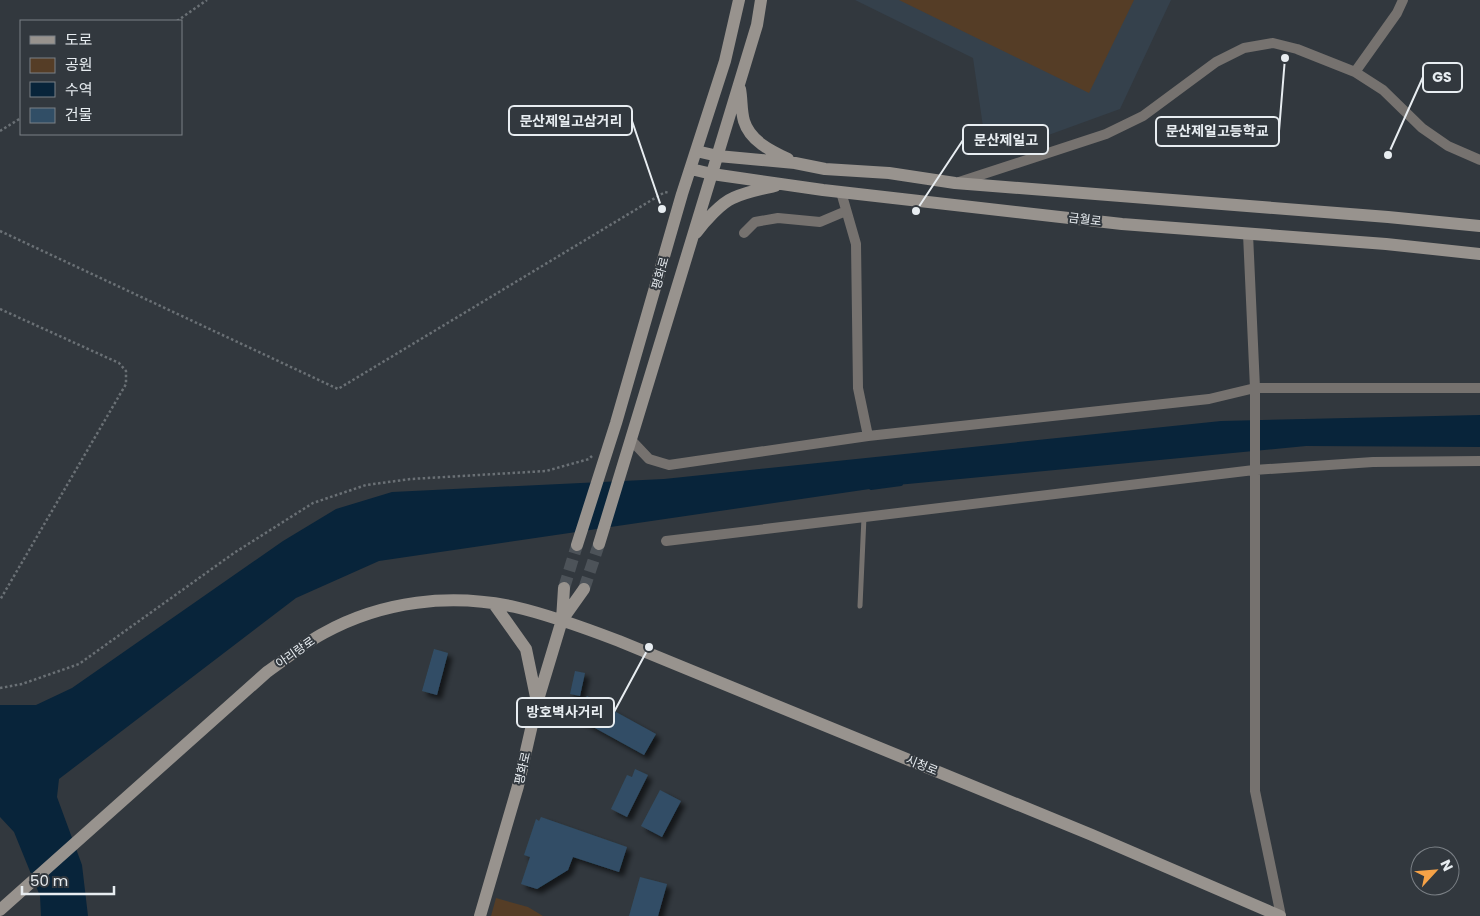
<svg xmlns="http://www.w3.org/2000/svg" width="1480" height="916" font-family="Poppins,'Noto Sans KR',sans-serif">
<defs>
<filter id="shadow"><feDropShadow dx="4.5" dy="4.5" stdDeviation="2.5" flood-color="#0009"/></filter>
</defs>
<rect width="100%" height="100%" fill="#32383e"/>
<path fill="#35414c" d="M855,0H1171L1120,109L1032,141L987,154L973,58Z"/>
<path fill="#553d26" d="M899,0H1134L1089,93Z
M496,898L528,907L543,916H491Z"/>
<path fill="#08243a" d="M1480,415V447L1306,446L897,485L379,561L296,598L59,779L57,797L82,865L88,916H41L40,896L14,832L0,817V705H36L72,688L283,541L336,509L392,492L664,479L1221,421Z"/>
<g fill="none" stroke-linecap="round" stroke-linejoin="round">
<path stroke="#08243a" stroke-width="4" d="M871,488L901,484"/>
</g>
<path fill="#314e66" filter="url(#shadow)" d="M434,649L448,653L437,695L422,691Z
M575,671L585,673L580,696L570,694Z
M587,696L656,734L644,755L575,717Z
M635,769L648,775L627,817L611,809L627,775L632,777Z
M660,790L681,801L662,837L641,826Z
M541,817L627,847L619,872L573,857L568,870L537,889L521,884L530,857L524,855L536,819L539,821Z
M640,877L667,884L658,916H629Z"/>
<g fill="none" stroke-linecap="round" stroke-linejoin="round">
<path stroke="#4d5359" stroke-width="12" stroke-dasharray="12 6" stroke-linecap="butt" d="M564,588L577,545
M584,589L599,544"/>
<path stroke="#6a7075" stroke-width="2.5" stroke-dasharray="2.5 2.5" stroke-linecap="butt" d="M177,21L207,0
M0,131L21,118
M0,231L338,389L665,192L669,193
M0,309L119,363L126,371V384L0,600
M0,688L22,684L79,664L234,553L313,503L366,485L411,479L546,471L589,459L592,456"/>
<path stroke="#76726f" stroke-width="5" d="M860,606L864,517"/>
<path stroke="#76726f" stroke-width="10" d="M1355,72L1397,13L1403,0
M959,182L1106,134L1143,116L1216,62L1244,48L1273,43L1297,49L1355,72L1383,90L1422,128L1448,146L1480,160
M841,192L856,244L858,388L868,436
M744,233L755,222L778,218L820,222L846,211
M1248,234L1255,388V791L1281,916
M632,441L649,459L669,465L868,436L1209,399L1255,388H1480
M666,541L1254,470L1373,462L1480,461"/>
<path stroke="#98938e" stroke-width="12" d="M740,89C742,99 741,111 744,121C750,141 771,151 788,159
M696,151L718,156L795,163L825,169L889,173L955,183L1388,217L1480,226
M691,169L712,174L823,190L1122,224L1386,244L1480,254
M696,233C704,222 721,203 733,198C746,192 761,189 775,186
M599,544C653,372 704,198 757,25L761,0
M577,545L616,423L682,194L725,61L739,0
M494,604L526,649L537,702
M562,620L584,589
M0,910L267,672C286,659 303,644 324,633C382,601 450,593 515,607C550,615 585,628 619,641L1092,835L1280,916
M480,916L518,786L537,703L562,620L564,588"/>
</g>
<g text-anchor="middle" dominant-baseline="central" stroke-width="4" stroke-linejoin="round" paint-order="stroke">
<g font-size="12" fill="#e8edf1" stroke="#32383e">
<text transform="translate(1085 219) rotate(7)">금월로</text>
<text transform="translate(660 273) rotate(-74)">평화로</text>
<text transform="translate(295 652) rotate(-35)">아리랑로</text>
<text transform="translate(922 765) rotate(22)">시청로</text>
<text transform="translate(522 768) rotate(-77)">평화로</text>
</g>
</g>
<path fill="none" stroke="#e8edf1" stroke-width="2" d="M1388 155L1423 77M662 209L632 121M1285 58L1279 131M916 211L963 140M649 647L614 712"/>
<g fill="#e8edf1" stroke="#32383e" stroke-width="2">
<circle cx="1388" cy="155" r="5"/>
<circle cx="662" cy="209" r="5"/>
<circle cx="1285" cy="58" r="5"/>
<circle cx="916" cy="211" r="5"/>
<circle cx="649" cy="647" r="5"/>
</g>
<g fill="#32383e" stroke="#e8edf1" stroke-width="2">
<rect x="1423" y="63" width="39" height="29" rx="5"/>
<rect x="509" y="106" width="123" height="29" rx="5"/>
<rect x="1156" y="117" width="123" height="29" rx="5"/>
<rect x="963" y="125" width="85" height="29" rx="5"/>
<rect x="517" y="698" width="97" height="29" rx="5"/>
</g>
<g font-size="14" text-anchor="middle" font-weight="bold" fill="#e8edf1">
<text x="1442" y="82">GS</text>
<text x="571" y="126">문산제일고삼거리</text>
<text x="1217" y="136">문산제일고등학교</text>
<text x="1006" y="145">문산제일고</text>
<text x="565" y="717">방호벽사거리</text>
</g>
<rect x="20" y="20" width="162" height="115" fill="#32383e" stroke="#7b8086"/>
<rect x="30" y="36" width="25" height="8" fill="#98938e" stroke="#7b8086"/>
<text x="65" y="45" font-size="15" fill="#e8edf1">도로</text>
<rect x="30" y="58" width="25" height="15" fill="#553d26" stroke="#7b8086"/>
<text x="65" y="70" font-size="15" fill="#e8edf1">공원</text>
<rect x="30" y="82" width="25" height="15" fill="#08243a" stroke="#7b8086"/>
<text x="65" y="95" font-size="15" fill="#e8edf1">수역</text>
<rect x="30" y="108" width="25" height="15" fill="#314e66" stroke="#7b8086"/>
<text x="65" y="120" font-size="15" fill="#e8edf1">건물</text>
<g transform="translate(1435 871) rotate(64)"><circle r="24" fill="#32383e" stroke="#7b8086"/>
<path d="M0-4L9 19L0 12L-9 19Z" fill="#f6a247"/>
<text y="-8" font-size="14" font-weight="bold" text-anchor="middle" fill="#e8edf1">N</text>
</g>
<path d="M22 886v8h92v-8" fill="none" stroke="#e8edf1" stroke-width="2.5"/>
<text x="30" y="886" font-size="15" fill="#e8edf1" stroke="#32383e" stroke-width="4" paint-order="stroke">50 m</text>
</svg>
